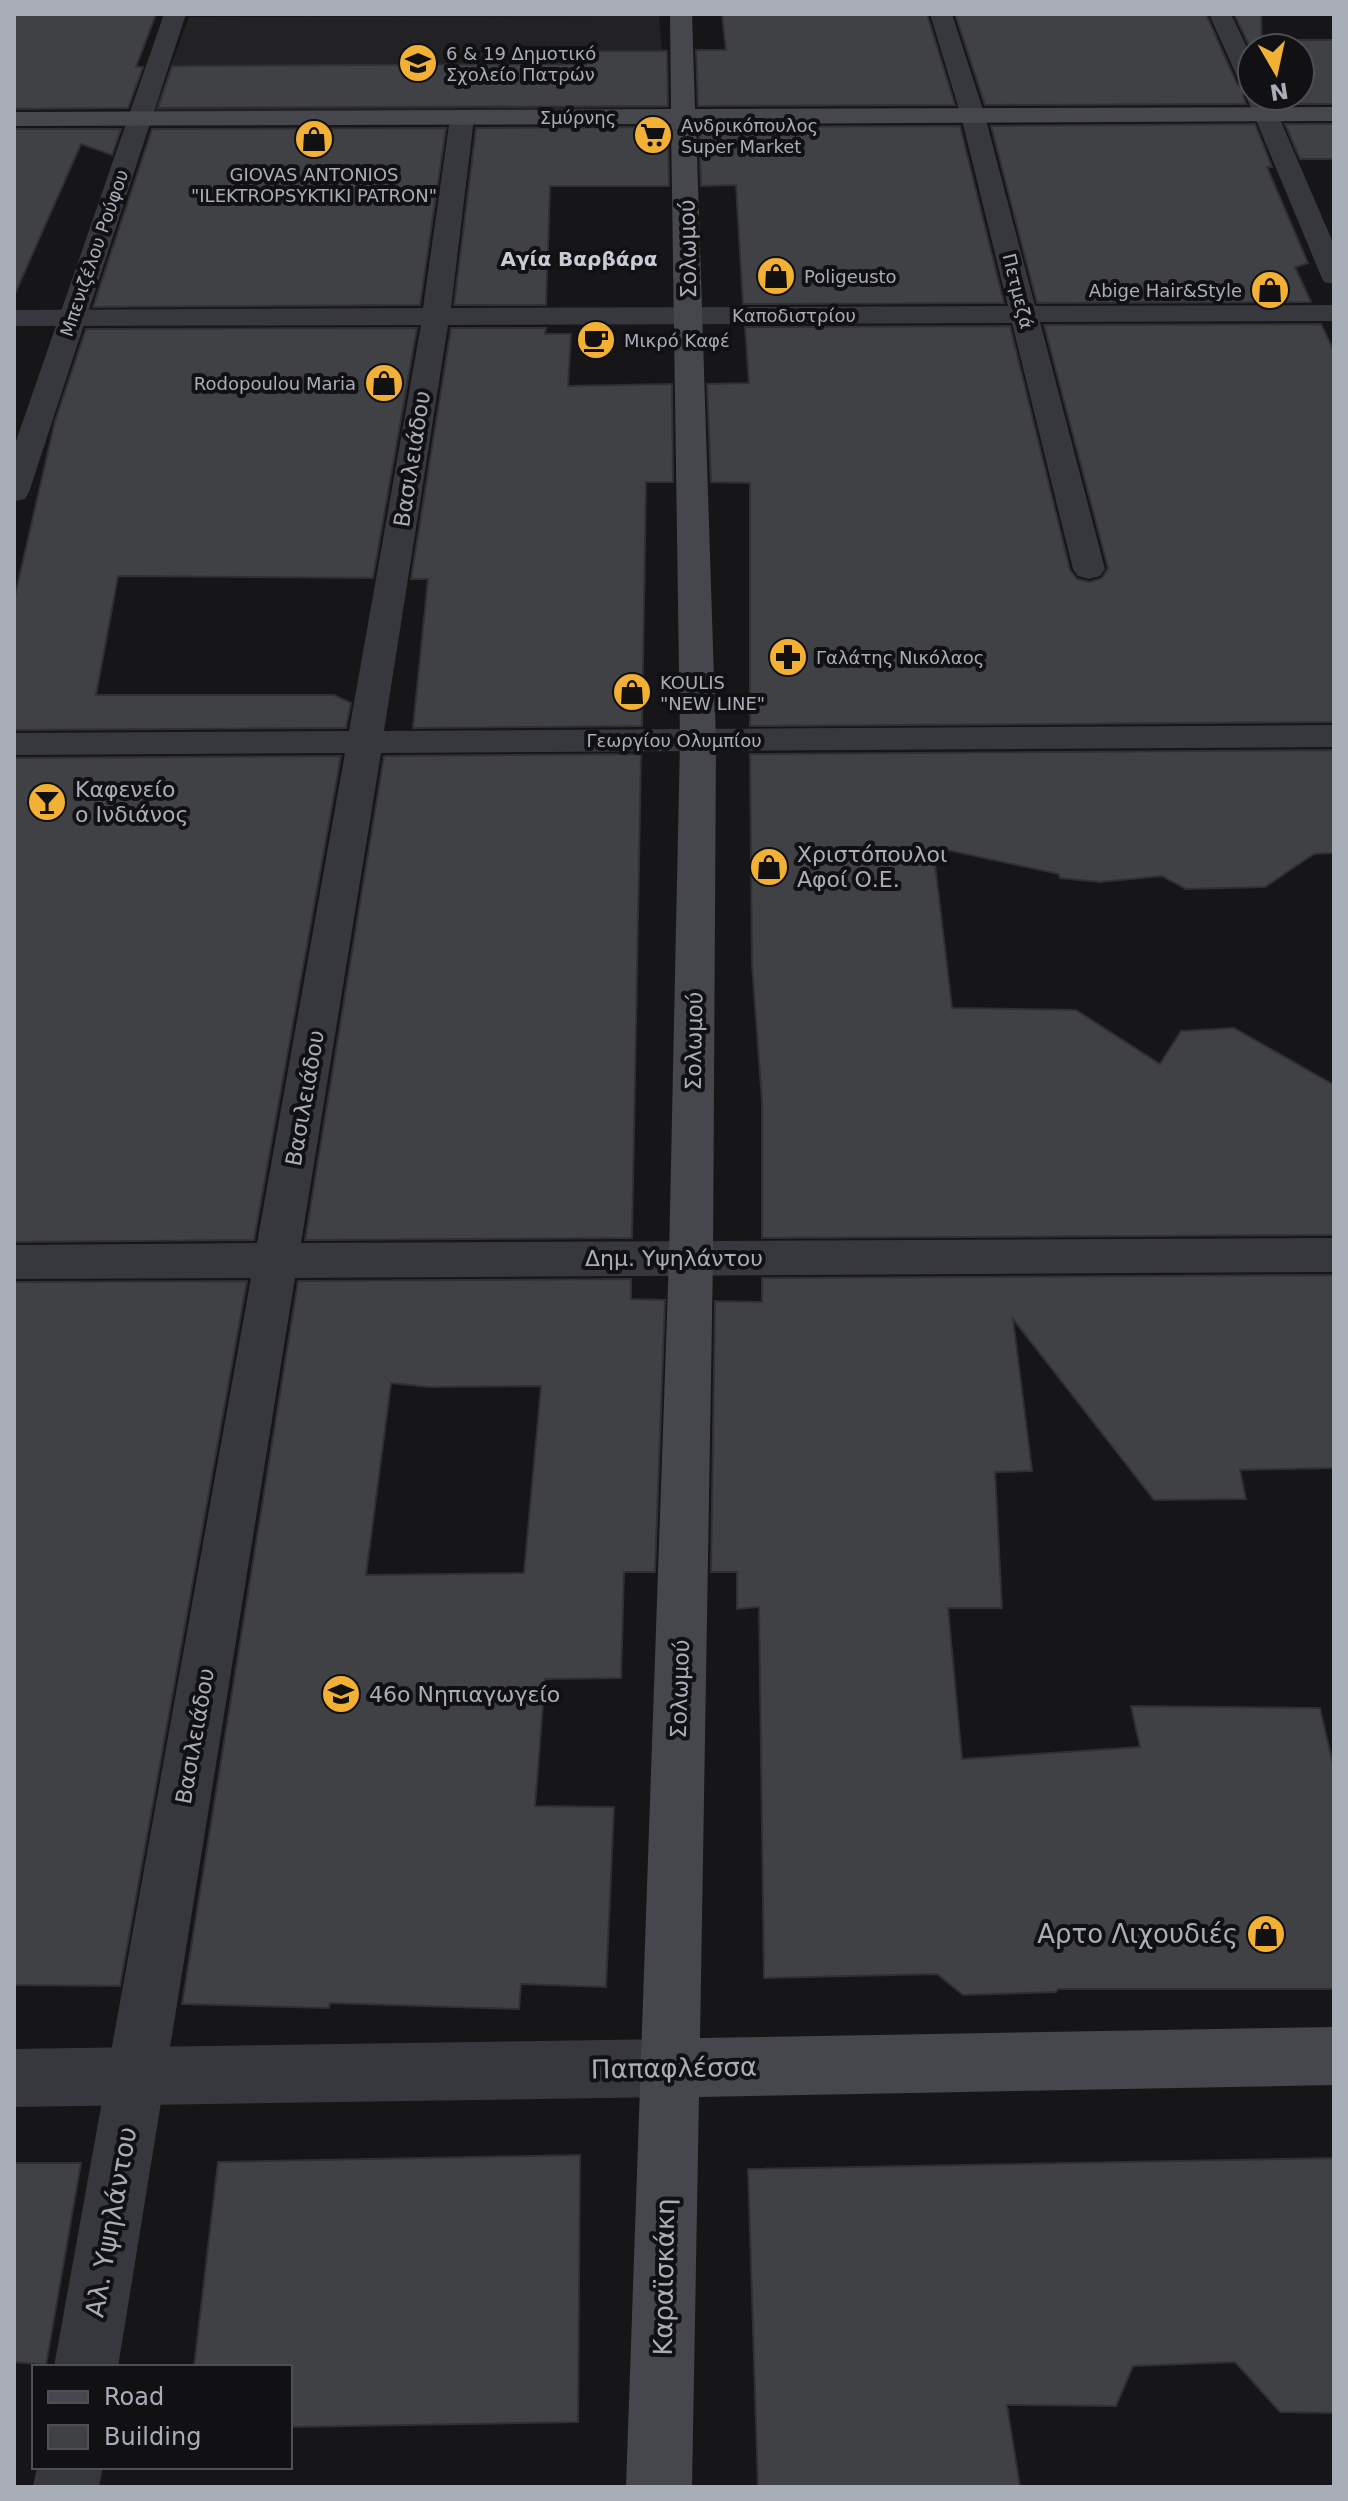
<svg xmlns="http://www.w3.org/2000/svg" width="1348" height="2501" font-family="'DejaVu Sans',sans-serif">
<rect width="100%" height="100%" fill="#161618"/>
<path fill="#222225" d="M659,16L667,108L154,112L189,17Z"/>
<path fill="#404145" stroke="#303034" stroke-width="2" fill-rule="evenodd" d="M14,14H156L136,67H143L128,108L14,109Z
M722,14H927L955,105L698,106L696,50H726Z
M955,14H1206L1237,84L1246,92L1243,95L1246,104L985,105Z
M1234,14H1261L1262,40H1334V104H1277L1273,96H1300V48H1252V51Z
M587,51H667L668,106L158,108L172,66L586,64Z
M1255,124L1272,167H1267L1308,263L1295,267L1311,302L1037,303L991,126Z
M1285,124H1334V159H1300Z
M960,126L1004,303L743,304L736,185L701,186L699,127Z
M668,127L669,186H550L546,305H454L476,128Z
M446,128L420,305L93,307L152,129Z
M14,129H121L112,155L81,144L14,296Z
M1321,324L1334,351V722L750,726V483L711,482L707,384L749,383L745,327L1010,326L1070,570L1077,579L1090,582L1102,578L1108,568L1044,325Z
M417,328L373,578L118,576L96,695H334L351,703L346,728L14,730V600L55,421L86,329Z
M451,328H546L545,334H571L568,386L672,384L673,482H646L642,726L413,728L428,579H411Z
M1334,750V853L1314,854L1265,887L1186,889L1162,876L1100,882L1060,878L1059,874L933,847L952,1008L1076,1010L1160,1064L1181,1031L1234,1028L1334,1085V1235L762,1238V1101L752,964L750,754Z
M641,754L632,1238L305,1240L384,756Z
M341,756L254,1240L14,1242V758Z
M1334,1275V1468L1240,1470L1246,1499L1154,1500L1013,1319L1032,1471L995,1472L1002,1608H948L962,1759L1140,1747L1131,1706L1320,1708L1334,1769V1989H1058L1056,1992L963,1995L937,1974L764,1978L759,1607L737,1609V1572H711L715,1301L762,1302V1278Z
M631,1279V1299L665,1300L655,1572H624L621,1678L545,1679L535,1806L614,1807L606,1987L521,1984L519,2009L330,2003L329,2008L182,2004L298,1281ZM391,1383L429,1387L541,1386L524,1573L366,1575Z
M247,1281L120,1986L14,1985V1282Z
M580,2155L578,2422L290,2427V2367H194L218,2162Z
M1334,2158V2413L1280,2412L1235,2362L1133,2366L1116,2406L1007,2405L1020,2487H758L748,2169Z
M14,2163H81L46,2365L14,2362Z"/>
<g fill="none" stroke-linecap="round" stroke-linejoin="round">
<path fill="#37383d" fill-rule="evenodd" d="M930,14H952L985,116L1035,306L1334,305V321L1040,322L1105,569L1100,576L1089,579L1078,576L1073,569L1012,323L448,325L384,731L1334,725V747L381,753L301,1243L1334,1238V1272L295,1278L118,2367H54L251,1278L14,1279V1245L257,1243L345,753L14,755V733L349,731L421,325L14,326V310L423,308L450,118L453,113H471L474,118L451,308L1008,306L961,116Z
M37,2467H103L99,2487H33Z"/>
<path fill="#37383d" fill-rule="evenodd" d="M164,14H186L29,492L25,499L14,501V447Z
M1209,14H1231L1252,58V90L1244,88L1240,83Z
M1252,90V96H1270L1334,245V284L1324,282L1321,276L1246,96Z
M669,2039L690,2047L698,2068L690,2089L669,2097L14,2107V2049Z"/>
<path fill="#45474d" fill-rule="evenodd" d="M670,14H692L695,109L1334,107V121L696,124L716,740L713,1258L700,2038L1334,2027V2085L699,2097L692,2487H626L669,1258L680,740L671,124L14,126V112L671,109Z"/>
</g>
<defs>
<g id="school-disc" transform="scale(2)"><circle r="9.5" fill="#f2b134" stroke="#111113"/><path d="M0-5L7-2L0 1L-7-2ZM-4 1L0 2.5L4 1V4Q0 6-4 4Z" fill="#111"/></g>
<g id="supermarket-disc" transform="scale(2)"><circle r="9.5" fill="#f2b134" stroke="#111113"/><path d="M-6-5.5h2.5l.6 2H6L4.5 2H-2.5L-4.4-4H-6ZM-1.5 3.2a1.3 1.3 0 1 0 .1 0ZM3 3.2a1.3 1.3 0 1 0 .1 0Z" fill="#111"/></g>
<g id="shop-disc" transform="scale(2)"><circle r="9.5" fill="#f2b134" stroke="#111113"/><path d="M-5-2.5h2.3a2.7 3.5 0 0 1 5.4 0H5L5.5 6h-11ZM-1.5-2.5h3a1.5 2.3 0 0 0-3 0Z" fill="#111"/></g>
<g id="cafe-disc" transform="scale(2)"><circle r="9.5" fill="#f2b134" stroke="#111113"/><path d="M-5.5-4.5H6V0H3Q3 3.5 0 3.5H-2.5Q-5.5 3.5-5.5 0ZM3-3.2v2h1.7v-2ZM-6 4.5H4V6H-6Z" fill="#111"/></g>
<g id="pharmacy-disc" transform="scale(2)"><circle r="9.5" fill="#f2b134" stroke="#111113"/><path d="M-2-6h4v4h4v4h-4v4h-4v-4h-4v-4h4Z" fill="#111"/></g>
<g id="bar-disc" transform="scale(2)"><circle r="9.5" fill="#f2b134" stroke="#111113"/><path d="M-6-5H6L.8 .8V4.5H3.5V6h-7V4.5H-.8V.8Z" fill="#111"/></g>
</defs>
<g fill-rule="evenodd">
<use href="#school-disc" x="418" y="63"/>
<use href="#supermarket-disc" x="653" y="135"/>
<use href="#shop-disc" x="314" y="139"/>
<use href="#shop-disc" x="776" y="276"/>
<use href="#shop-disc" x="1270" y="290"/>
<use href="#cafe-disc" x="596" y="340"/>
<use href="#shop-disc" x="384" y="383"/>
<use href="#pharmacy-disc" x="788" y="657"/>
<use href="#shop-disc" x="632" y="692"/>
<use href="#bar-disc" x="47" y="802"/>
<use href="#shop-disc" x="769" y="867"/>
<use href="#school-disc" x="341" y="1694"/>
<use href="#shop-disc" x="1266" y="1934"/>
</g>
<g text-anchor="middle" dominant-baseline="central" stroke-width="8" stroke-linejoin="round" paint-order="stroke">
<g font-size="18" fill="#a8adb8" stroke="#111113" text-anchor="start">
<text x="446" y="53">6 &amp; 19 Δημοτικό<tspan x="446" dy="21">Σχολείο Πατρών</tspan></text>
<text x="681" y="125">Ανδρικόπουλος<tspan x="681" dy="21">Super Market</tspan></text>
<text x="314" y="174" text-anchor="middle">GIOVAS ANTONIOS<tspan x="314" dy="21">"ILEKTROPSYKTIKI PATRON"</tspan></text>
<text x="804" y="276">Poligeusto</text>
<text x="1242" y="290" text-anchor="end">Abige Hair&amp;Style</text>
<text x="624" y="340">Μικρό Καφέ</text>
<text x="356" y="383" text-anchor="end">Rodopoulou Maria</text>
<text x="816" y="657">Γαλάτης Νικόλαος</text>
<text x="660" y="682">KOULIS<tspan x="660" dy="21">"NEW LINE"</tspan></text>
</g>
<g font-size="18" fill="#a8adb8" stroke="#111113">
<text x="578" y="117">Σμύρνης</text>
<text transform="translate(94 253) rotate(-71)">Μπενιζέλου Ρούφου</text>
<text transform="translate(1018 291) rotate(76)">Πετμεζά</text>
<text x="794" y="315">Καποδιστρίου</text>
<text x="674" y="740">Γεωργίου Ολυμπίου</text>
</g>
<g font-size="20" font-weight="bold" fill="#c9ccd4" stroke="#111113">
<text x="579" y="259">Αγία Βαρβάρα</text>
</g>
<g font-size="22" fill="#a8adb8" stroke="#111113">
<text transform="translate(688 249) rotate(-91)">Σολωμού</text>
<text transform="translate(412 459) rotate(-81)">Βασιλειάδου</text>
<text transform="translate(694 1041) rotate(-89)">Σολωμού</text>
<text transform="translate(305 1098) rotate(-80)">Βασιλειάδου</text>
<text x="674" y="1258">Δημ. Υψηλάντου</text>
<text transform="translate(680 1689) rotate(-88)">Σολωμού</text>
<text transform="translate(195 1736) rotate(-80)">Βασιλειάδου</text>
</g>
<g font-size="22" fill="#a8adb8" stroke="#111113" text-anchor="start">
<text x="75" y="789">Καφενείο<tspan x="75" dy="25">ο Ινδιάνος</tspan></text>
<text x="797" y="854">Χριστόπουλοι<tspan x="797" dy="25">Αφοί Ο.Ε.</tspan></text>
<text x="369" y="1694">46ο Νηπιαγωγείο</text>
</g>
<g font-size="26" fill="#a8adb8" stroke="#111113" text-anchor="end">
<text x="1238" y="1934">Αρτο Λιχουδιές</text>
</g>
<g font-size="26" fill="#a8adb8" stroke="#111113">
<text transform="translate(674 2068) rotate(-1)">Παπαφλέσσα</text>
<text transform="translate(111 2222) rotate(-80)">Αλ. Υψηλάντου</text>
<text transform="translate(664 2277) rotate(-89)">Καραϊσκάκη</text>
</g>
</g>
<rect width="1348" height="2501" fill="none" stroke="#a8adb8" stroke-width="32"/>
<rect x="32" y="2365" width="260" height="104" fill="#111113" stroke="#4d4f55" stroke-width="2"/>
<rect x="48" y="2391" width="40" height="12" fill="#45474d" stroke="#4d4f55" stroke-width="2"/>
<text x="104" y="2405" font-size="24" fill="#a8adb8">Road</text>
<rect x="48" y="2425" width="40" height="24" fill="#404145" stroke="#4d4f55" stroke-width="2"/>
<text x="104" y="2445" font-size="24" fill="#a8adb8">Building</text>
<g transform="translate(1276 72) rotate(171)"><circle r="38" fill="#111113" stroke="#4d4f55" stroke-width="2"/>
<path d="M0-6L14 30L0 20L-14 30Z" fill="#f2b134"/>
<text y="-12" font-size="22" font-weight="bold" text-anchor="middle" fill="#a8adb8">N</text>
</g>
</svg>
